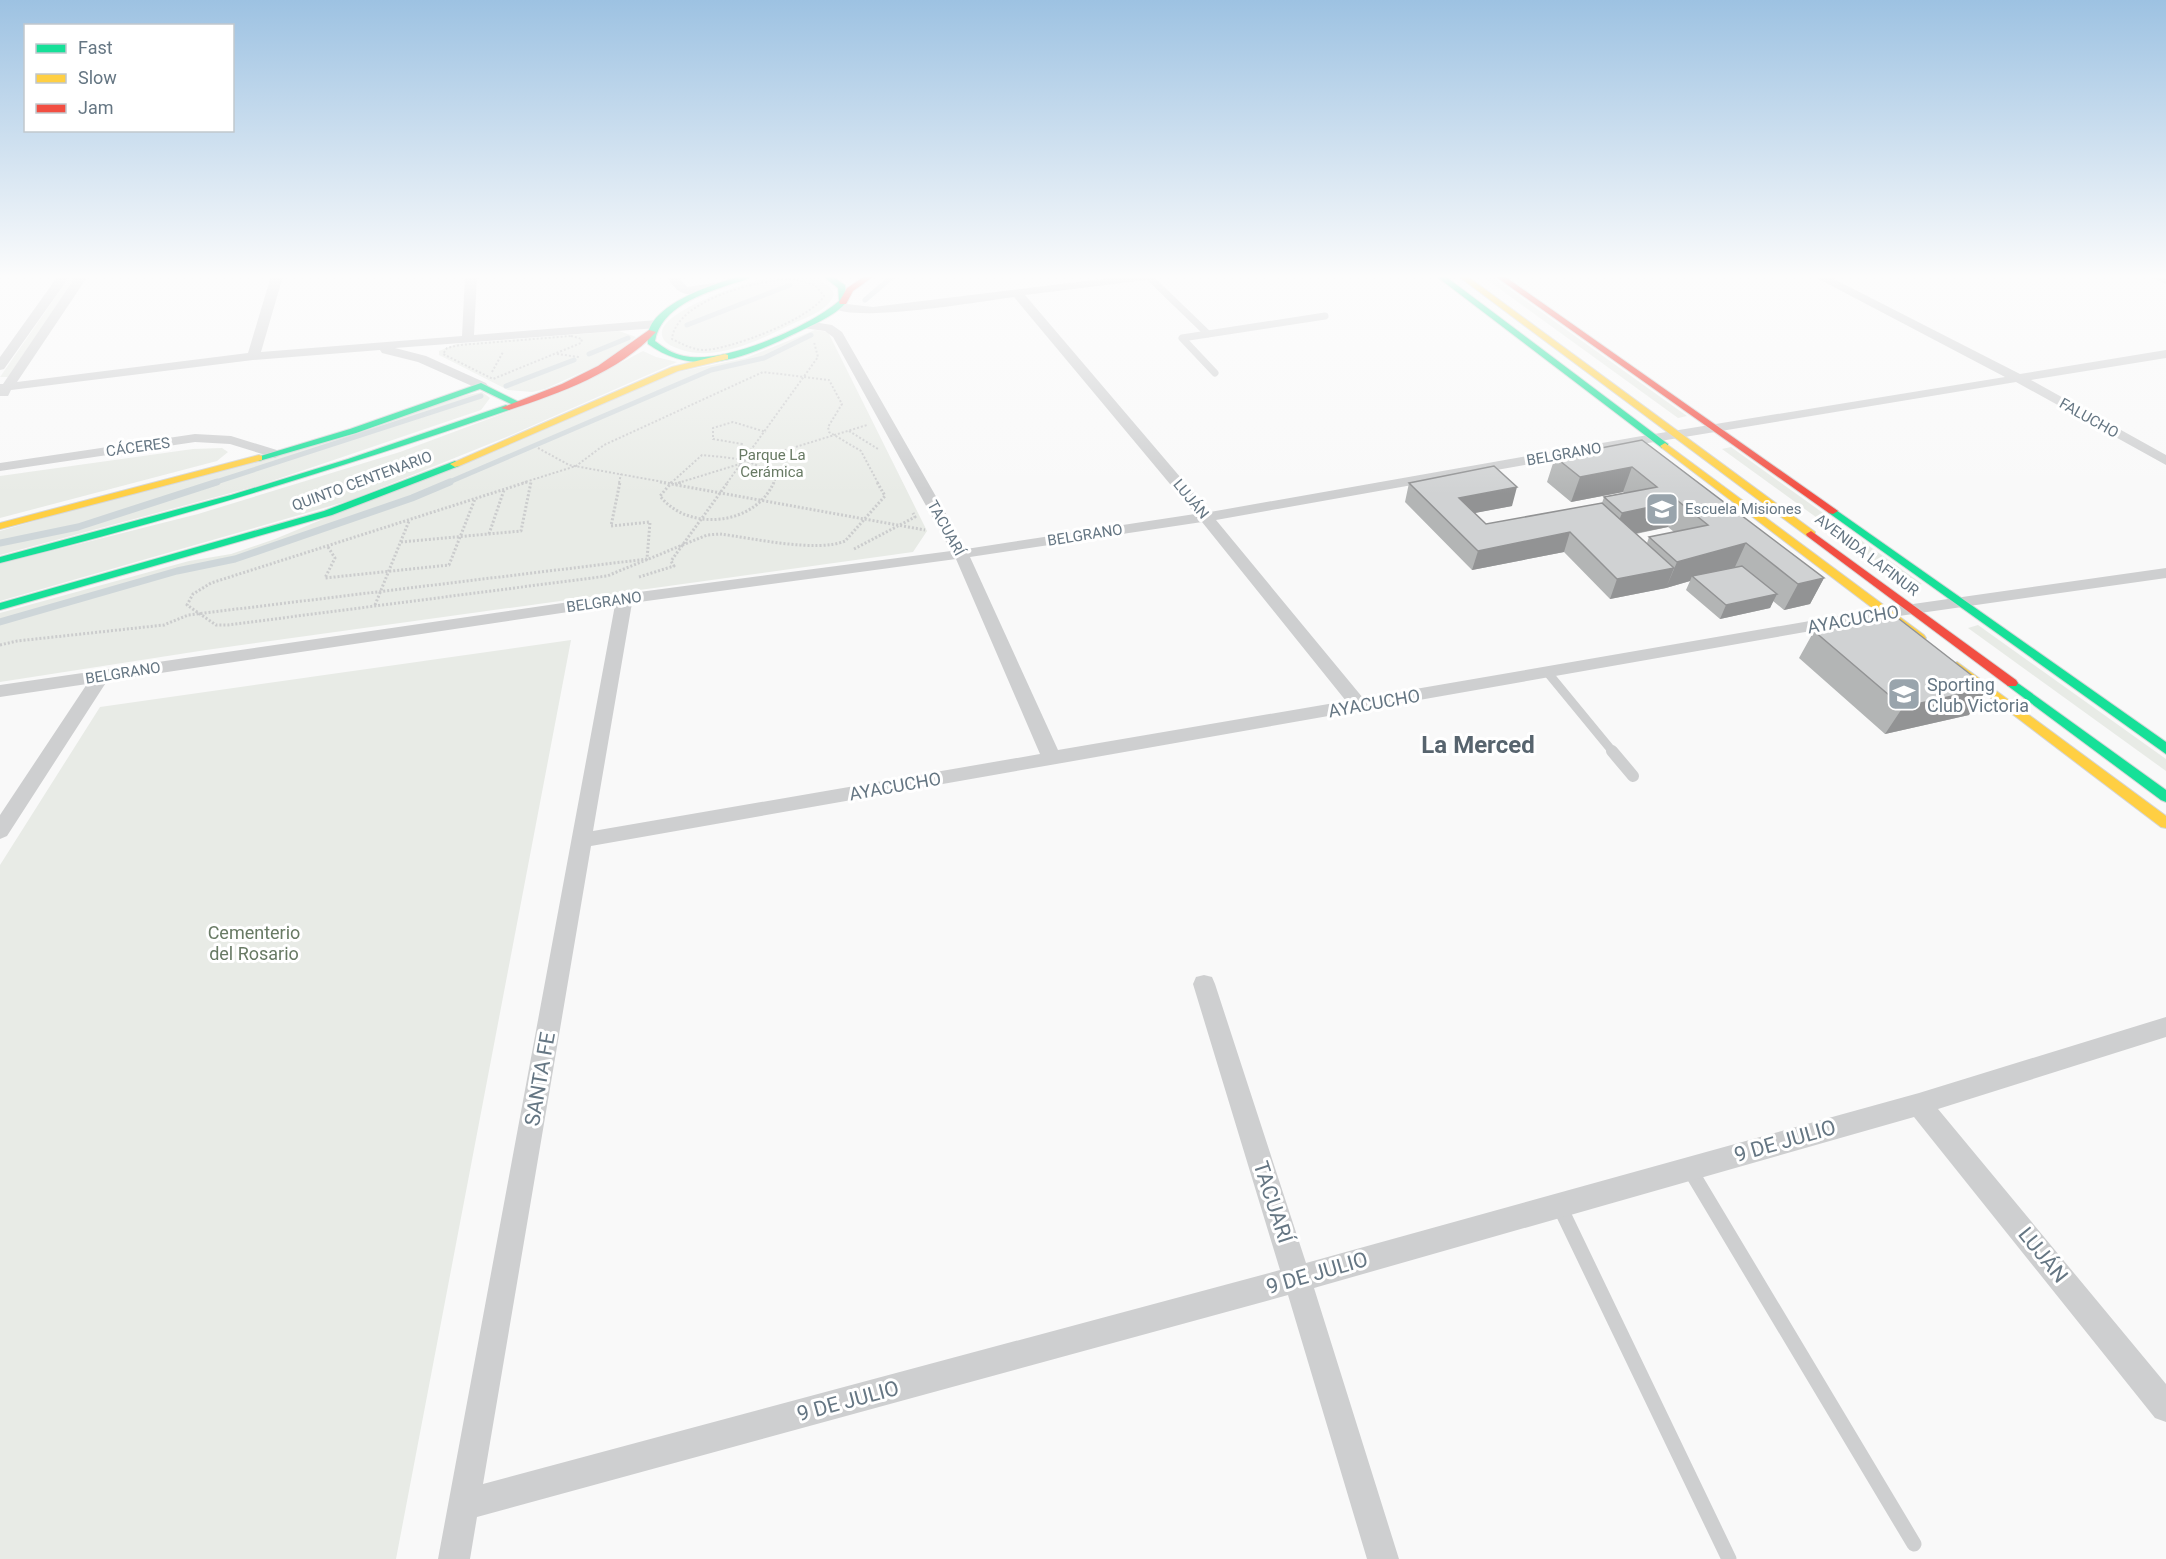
<svg xmlns="http://www.w3.org/2000/svg" width="2166" height="1559" font-family="Roboto,sans-serif">
<rect width="100%" height="100%" fill="#f9f9f9"/>
<path fill="#e8ebe6" d="M70,276H76L8,377H0Z
M774,276C794,276 824,273 834,294C829,311 804,318 790,325C755,342 711,365 672,346C667,344 661,339 662,332C664,309 753,279 774,276Z
M1482,276H1491L1687,416L1678,418Z
M815,330L828,332L927,531L913,552L206,650L0,682V613L189,561L231,554L275,539L678,372L746,358Z
M619,331L636,337L611,359L545,389L532,392L508,390L439,355V351L456,344Z
M643,351L656,357L677,362L509,436L348,501L0,601V564L198,514L400,452L553,395L586,381Z
M482,392L490,398L481,410L257,486L0,555V531L468,395Z
M1731,447L1922,584L1911,586L1722,449Z
M222,448L228,452L217,461L0,518V476L193,449Z
M1978,625L2166,759V771L1968,628Z
M571,640L396,1559H0V865L100,707Z"/>
<g fill="none" stroke-linecap="round" stroke-linejoin="round">
<path stroke="#ced6d9" stroke-width="5" d="M865,300L893,276
M687,325L790,285
M589,354L628,338
M506,386L574,360
M213,483L481,396
M447,483L711,370L764,358L811,335"/>
<path stroke="#ced6d9" stroke-width="7" d="M0,543L78,527L217,482
M0,622L177,571L235,559L412,498L450,482"/>
<g stroke="#d5d6d7" stroke-width="2">
<path id="fast" d="M741,276H753C747,280 738,282 731,284C702,294 661,307 655,341C664,348 673,354 684,356C723,365 809,327 839,301L838,288L823,276H832L845,285L847,302C833,317 814,324 796,333C747,357 697,379 648,344C641,306 714,284 741,276Z
M1436,276H1445L1668,444V448H1662Z
M481,383L523,404L515,406L480,389L356,433L259,461L254,458L350,429Z
M506,405L511,408L509,410C340,468 173,520 0,563V557L231,495L348,459Z
M455,461L460,464L459,466L332,515L0,610V603L324,511Z
M1833,508L2166,742V754L1829,513L1828,511Z
M2012,679L2166,790V802L2161,800L2008,686L2006,683L2008,680Z"/>
</g>
<g stroke="#d5d6d7" stroke-width="2">
<path id="slow" d="M1458,276H1467L1815,532V536H1807Z
M725,354L728,355V359L678,371L459,466L455,467L450,464L672,367Z
M1665,443L1924,635L1926,638L1924,641H1916L1662,448L1660,446Z
M259,455L262,456V460L0,529V523Z
M1957,662L2166,816V828L2161,827L1953,669L1951,666Z"/>
</g>
<g stroke="#d5d6d7" stroke-width="2">
<path id="jam" d="M865,276H874L853,291L846,304H840L839,302L847,288Z
M1495,276H1504L1838,511L1833,514L1829,513Z
M649,330L656,332C619,372 560,393 509,410L501,408L562,384L598,366Z
M1811,531L2016,680L2018,683L2016,686H2008L1807,536L1806,534Z"/>
</g>
<path stroke="#cbcccd" stroke-width="2" stroke-dasharray="2 2" stroke-linecap="butt" d="M793,279L815,285L824,296C811,319 729,350 703,350C691,349 682,344 672,339C676,300 760,279 793,279Z
M571,336L582,339L581,343L493,379L443,354L447,348L460,345Z
M557,354L579,357
M492,372L503,352
M849,431L878,449
M538,448L569,465L669,483
M738,460L742,444L713,439V428L733,422L766,432
M750,461L867,425
M522,483L576,466L604,445L763,372L829,380L842,404L828,427L829,432L861,451L878,483
M619,483L621,474
M671,483L702,455C728,458 757,457 775,480L774,483
M678,483L743,463
M727,483L818,357L814,342"/>
<path stroke="#cbcccd" stroke-width="3" stroke-dasharray="2 2" stroke-linecap="butt" d="M527,482L211,583L193,594L187,605L216,625H228L607,576L707,535L720,534C752,538 817,553 845,541L885,496L877,482
M660,482L925,530
M672,482L660,496C689,533 756,525 774,482
M675,484L683,482
M489,534L504,490
M401,542L521,531L531,482
M328,547L335,558L325,578L449,565L475,499
M854,549L915,517L913,513
M639,577L674,566L671,561L728,482
M375,605L409,521
M0,645L17,641L164,625L188,615L647,559L650,522L611,526L620,482"/>
<path stroke="#cecfd0" stroke-width="7" d="M1149,277L1208,334
M1215,373L1182,338L1325,316"/>
<path stroke="#cecfd0" stroke-width="9" d="M1548,673L1613,752"/>
<path stroke="#cecfd0" stroke-width="12" d="M1612,751L1633,776"/>
<path stroke="#cecfd0" stroke-width="15" d="M1689,1168L1914,1544
M1559,1205L1729,1559"/>
<path fill="#cecfd0" fill-rule="evenodd" d="M58,276H70L4,369L0,370V357Z
M76,276H88L17,382L248,353L271,276H283L261,352L462,336L465,276H477L474,335L657,320L663,324L657,328L395,348L426,356L486,383L488,386L481,390L418,362L382,353L380,350L253,360L11,390L8,396H0V384H3Z
M666,276H678L687,287L720,282L726,285C717,292 689,299 679,291C674,288 670,281 666,276Z
M1127,276H1160L1154,279L1025,295L1210,512L1636,437L2005,377L1813,276H1828L2020,374L2166,350V358L2031,380L2166,455V465L2016,382L1636,445L1216,520L1363,698L1885,608L2166,568V578L1885,618L591,846L483,1484L1280,1270L1193,984L1196,977L1204,975L1212,977L1215,984L1306,1263L1919,1093L2166,1017V1037L1938,1109L2166,1384V1422L2155,1418L1914,1117L1314,1288L1399,1559H1367L1288,1295L477,1517L470,1559H438L615,605L107,681L7,836L0,839V815L87,684L0,697V685L624,594L951,551L833,337L825,331L803,328L801,325L807,321L832,325L842,332L966,549L1195,514L1014,297C983,301 852,324 832,307L838,303L873,307ZM1202,522L1346,701L1058,750L970,557ZM956,559L1040,754L593,831L632,603Z
M2148,276L2166,277V284Z
M195,434L231,436L280,451L282,454L275,458L230,444L195,442L0,471V463Z"/>
<use href="#fast" fill="#16e098" fill-rule="evenodd"/>
<use href="#slow" fill="#ffcf43" fill-rule="evenodd"/>
<use href="#jam" fill="#f24e42" fill-rule="evenodd"/>
</g>
<path fill="#b3b5b5" fill-rule="evenodd" d="M1642,440L1824,578L1810,604L1784,610L1773,601L1770,608L1720,619L1686,590L1690,581L1666,588L1610,599L1564,552L1472,570L1405,502L1409,483L1512,506L1474,513L1486,524L1602,503L1604,497L1624,493L1623,492L1571,502L1547,482L1555,457ZM1668,527L1674,532L1649,537L1647,543L1636,534Z
M1814,631L1969,715L1885,734L1799,658Z"/>
<path fill="#929394" d="M1632,467L1623,492L1571,502L1580,477Z
M1517,487L1512,506L1454,517L1459,498Z
M1678,501L1668,527L1612,538L1622,513Z
M1570,532L1564,552L1472,570L1478,551Z
M1746,543L1734,569L1692,576L1690,581L1666,588L1677,562Z
M1674,568L1666,588L1610,599L1617,579Z
M1824,578L1810,604L1784,610L1798,584Z
M1777,594L1770,608L1720,619L1726,605Z
M1988,688L1969,715L1885,734L1903,707Z"/>
<path fill="#d0d2d3" stroke="#929394" stroke-width="1.5" d="M1642,440L1824,578L1798,584L1746,543L1677,562L1649,537L1708,525L1678,501L1622,513L1604,497L1657,487L1632,467L1580,477L1555,457Z
M1494,466L1517,487L1459,498L1486,524L1602,503L1674,568L1617,579L1570,532L1478,551L1409,483Z
M1742,566L1777,594L1726,605L1692,576Z
M1894,615L1988,688L1903,707L1814,631Z"/>
<linearGradient id="sky" x2="0" y2="1"><stop stop-color="#9dc2e2"/><stop offset="0.56" stop-color="#fcfcfc"/><stop offset="1" stop-color="#fcfcfc" stop-opacity="0"/></linearGradient>
<rect width="2166" height="494" fill="url(#sky)"/>
<defs>
<g id="school-square" transform="scale(1.725)"><rect x="-9" y="-9" width="18" height="18" rx="4" fill="#99a4ac" stroke="#fff"/><path d="M0-5L7-2L0 1L-7-2ZM-4 1L0 2.5L4 1V4Q0 6-4 4Z" fill="#fff"/></g>
</defs>
<g fill-rule="evenodd">
<use href="#school-square" x="1662" y="509"/>
<use href="#school-square" x="1904" y="694"/>
</g>
<g text-anchor="middle" dominant-baseline="central" stroke-width="6" stroke-linejoin="round" paint-order="stroke">
<g font-size="15" fill="#657683" stroke="#fff">
<text transform="translate(2089 418) rotate(29)">FALUCHO</text>
<text transform="translate(138 447) rotate(-8)">CÁCERES</text>
<text transform="translate(1564 454) rotate(-10)">BELGRANO</text>
<text transform="translate(362 481) rotate(-20)">QUINTO CENTENARIO</text>
<text transform="translate(1191 499) rotate(50)">LUJÁN</text>
<text transform="translate(946 528) rotate(61)">TACUARÍ</text>
<text transform="translate(1085 535) rotate(-9)">BELGRANO</text>
<text transform="translate(1867 555) rotate(37)">AVENIDA LAFINUR</text>
<text transform="translate(604 602) rotate(-8)">BELGRANO</text>
<text transform="translate(123 673) rotate(-9)">BELGRANO</text>
</g>
<g font-size="15" fill="#687a64" stroke="#fff">
<text x="772" y="455">Parque La<tspan x="772" dy="17">Cerámica</tspan></text>
</g>
<g font-size="15" fill="#657683" stroke="#fff" text-anchor="start">
<text x="1685" y="509">Escuela Misiones</text>
</g>
<g font-size="18" fill="#657683" stroke="#fff">
<text transform="translate(1853 619) rotate(-10)">AYACUCHO</text>
<text transform="translate(1374 703) rotate(-10)">AYACUCHO</text>
<text transform="translate(895 786) rotate(-10)">AYACUCHO</text>
</g>
<g font-size="18" fill="#657683" stroke="#fff" text-anchor="start">
<text x="1927" y="684">Sporting<tspan x="1927" dy="21">Club Victoria</tspan></text>
</g>
<g font-size="18" fill="#687a64" stroke="#fff">
<text x="254" y="932">Cementerio<tspan x="254" dy="21">del Rosario</tspan></text>
</g>
<g font-size="21" fill="#657683" stroke="#fff">
<text transform="translate(540 1079) rotate(-80)">SANTA FE</text>
<text transform="translate(1785 1141) rotate(-16)">9 DE JULIO</text>
<text transform="translate(1273 1202) rotate(72)">TACUARÍ</text>
<text transform="translate(2043 1255) rotate(51)">LUJÁN</text>
<text transform="translate(1317 1273) rotate(-16)">9 DE JULIO</text>
<text transform="translate(848 1401) rotate(-15)">9 DE JULIO</text>
</g>
<g font-size="24" font-weight="bold" fill="#57646e" stroke="#fff">
<text x="1478" y="745">La Merced</text>
</g>
</g>
<rect x="24" y="24" width="210" height="108" fill="#ffffff" stroke="#c1c8cd" stroke-width="1.5"/>
<rect x="36" y="44" width="30" height="9" fill="#16e098" stroke="#c1c8cd" stroke-width="1.5"/>
<text x="78" y="54" font-size="18" fill="#657683">Fast</text>
<rect x="36" y="74" width="30" height="9" fill="#ffcf43" stroke="#c1c8cd" stroke-width="1.5"/>
<text x="78" y="84" font-size="18" fill="#657683">Slow</text>
<rect x="36" y="104" width="30" height="9" fill="#f24e42" stroke="#c1c8cd" stroke-width="1.5"/>
<text x="78" y="114" font-size="18" fill="#657683">Jam</text>
</svg>
